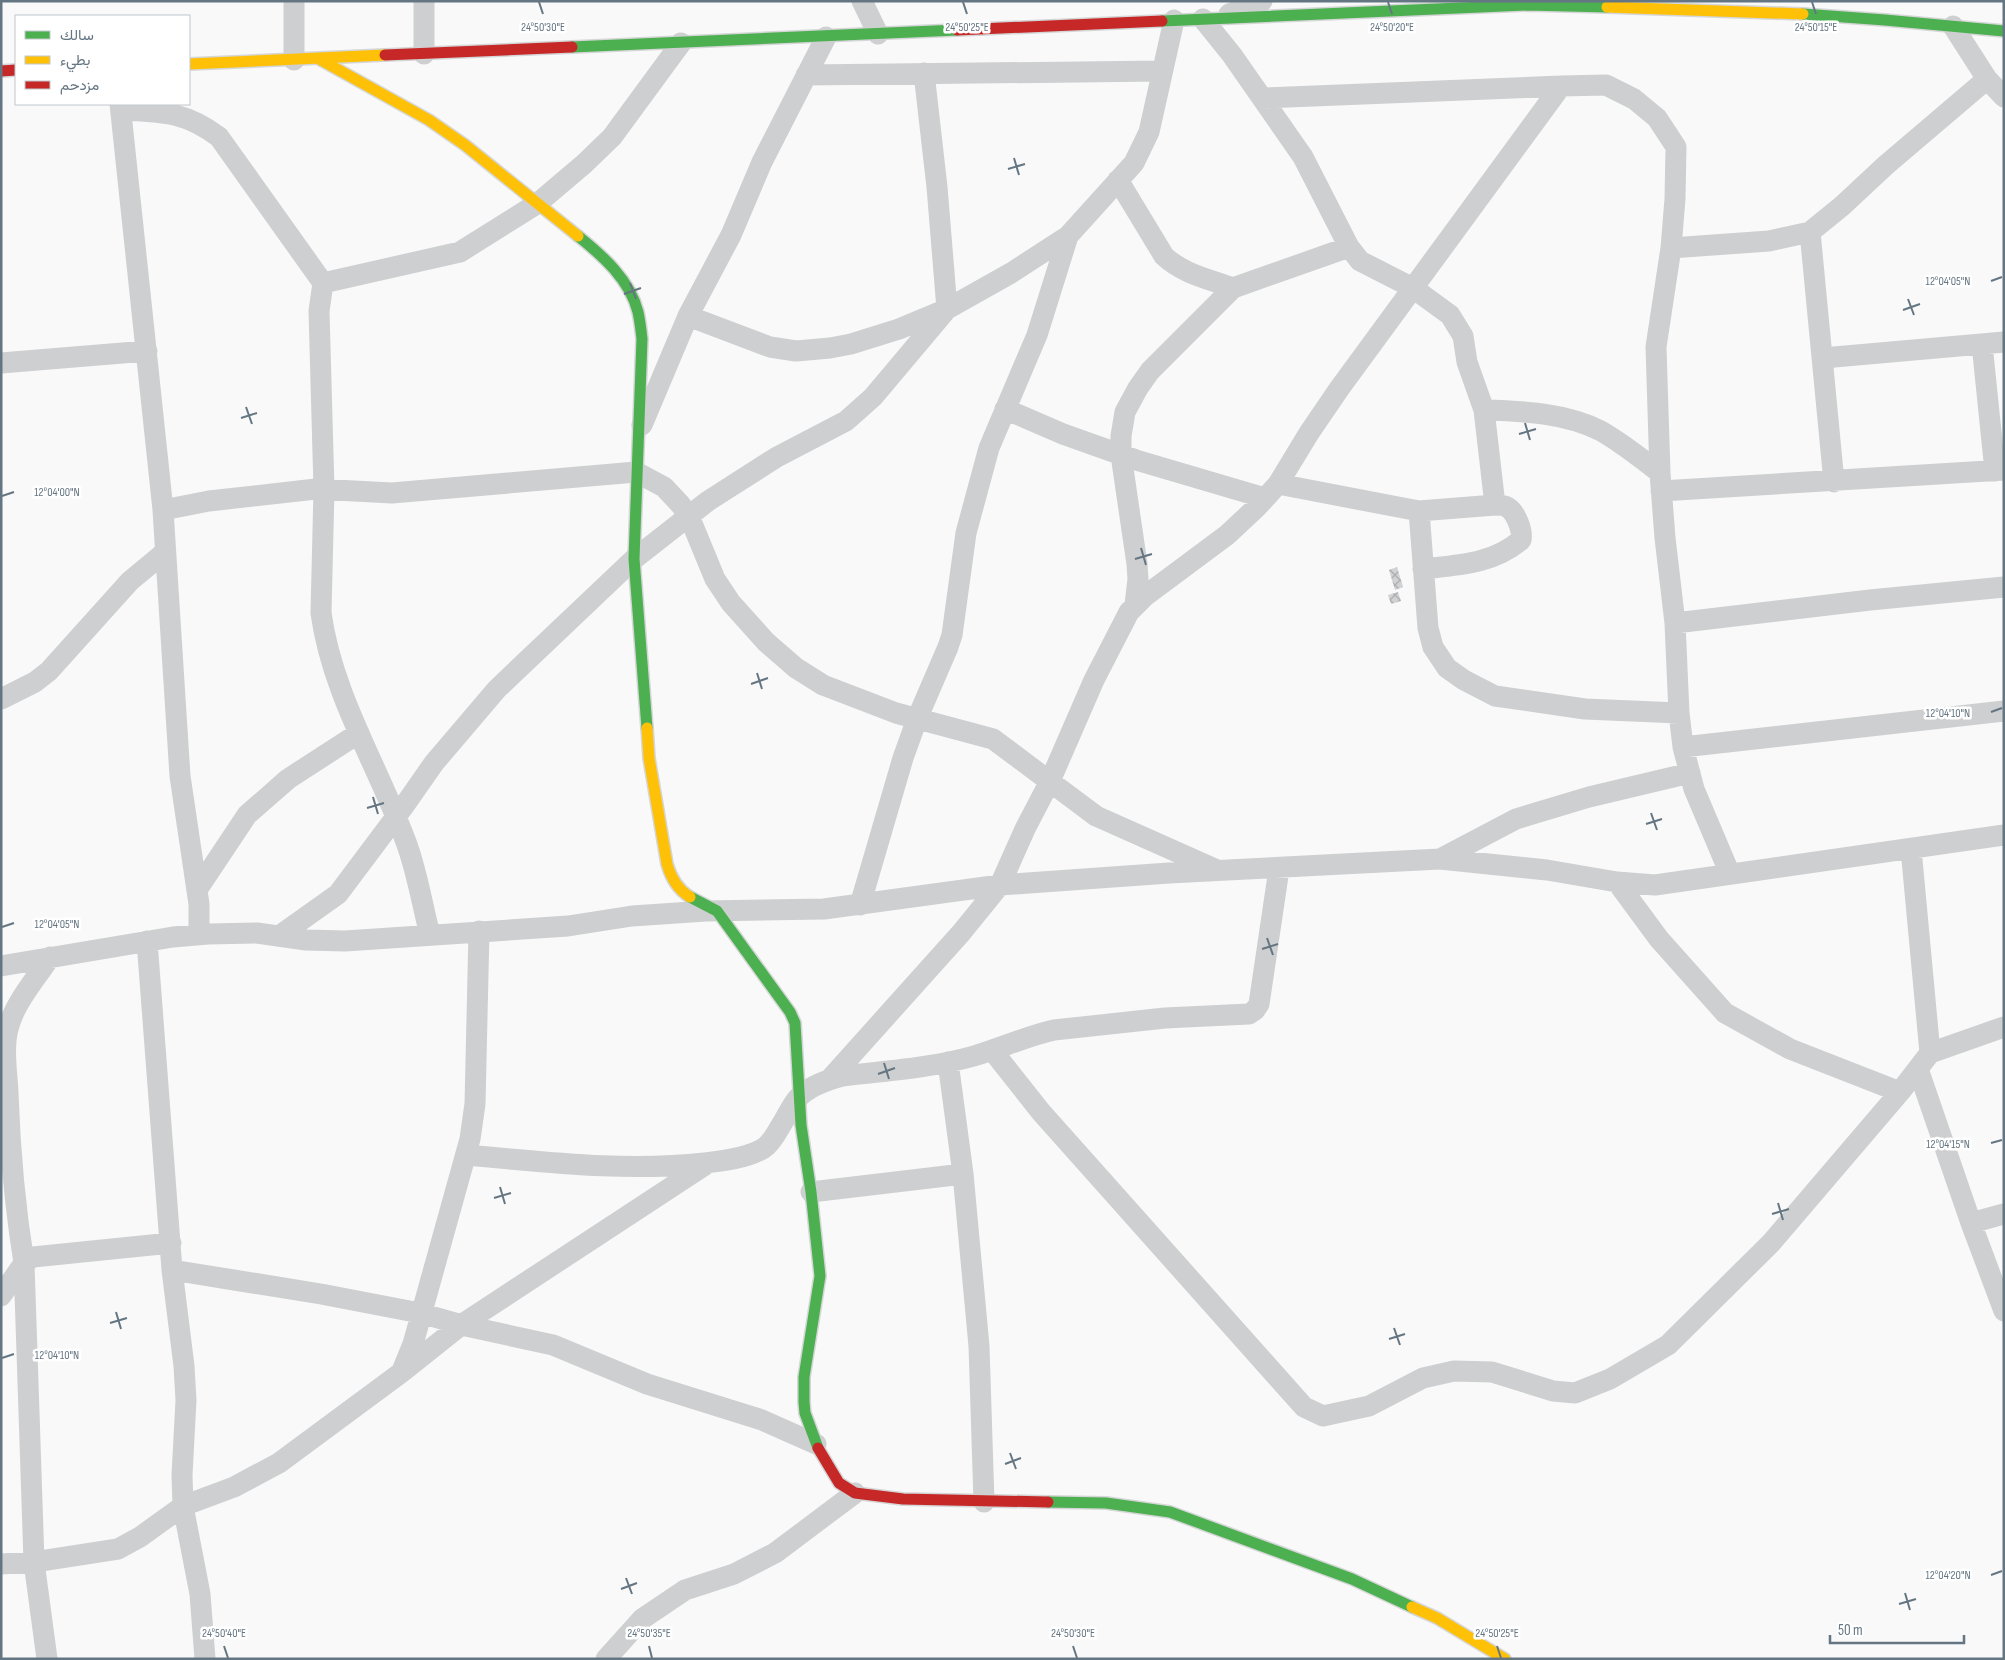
<svg xmlns="http://www.w3.org/2000/svg" width="2005" height="1660" font-family="'Sofia Sans Condensed',Vazirmatn,sans-serif">
<defs>
<pattern id="building-cross-hatch" width="8" height="8" patternUnits="userSpaceOnUse" patternTransform="scale(1.25)"><rect width="8" height="8" fill="#d0d2d3"/><path d="M0 0l8 8M0 8l8-8" fill="none" stroke="#acafb1"/></pattern>
</defs>
<rect width="100%" height="100%" fill="#f9f9f9"/>
<path fill="url(#building-cross-hatch)" d="M1397,567L1403,587L1395,590L1389,570Z
M1398,592L1401,601L1391,604L1388,595Z"/>
<g fill="none" stroke-linecap="round" stroke-linejoin="round">
<g stroke="#d5d6d7" stroke-width="14">
<path id="fast" d="M1803,14L1885,20L2004,31
M1162,21L1528,5L1607,7
M572,47L957,30
M578,236C603,256 630,280 638,312C640,321 641,330 642,339L634,559L647,728
M690,897L717,911L790,1012L795,1023L801,1125L811,1192L820,1276L804,1377V1402L805,1413L818,1448
M1048,1502L1106,1503L1170,1512L1352,1579L1412,1607"/>
</g>
<g stroke="#d5d6d7" stroke-width="14">
<path id="slow" d="M1607,7L1803,14
M319,59L429,120L465,145L578,236
M189,64L385,55
M647,728L649,758L667,864C671,878 677,889 690,897
M1412,1607L1437,1618L1505,1659"/>
</g>
<g stroke="#d5d6d7" stroke-width="14">
<path id="jam" d="M957,30L1162,21
M385,55L572,47
M1,71L16,70
M818,1448L839,1483L855,1493L903,1499L1048,1502"/>
</g>
<path stroke="#cecfd0" stroke-width="21" d="M294,1V60
M424,1V54
M862,1L878,34
M1229,14L1262,1
M1203,19L1232,55L1303,157L1349,247L1360,261L1413,288L1450,315L1463,336L1467,362L1484,410L1495,505
M1953,26L1987,79L2004,97
M806,75L1162,71
M1263,98L1561,86L1606,85L1634,99L1657,118L1676,147L1675,199L1671,248L1656,347L1660,473L1665,538L1675,623L1679,713L1683,747L1694,789L1730,874
M120,104L163,510L180,776L199,904V934
M121,110C162,112 184,111 219,137L323,283L319,311L324,489L321,613C332,694 378,766 406,842C417,871 422,904 430,935
M1118,180L1164,256C1183,274 1209,279 1233,288
M1810,232L1834,482
M1671,248L1769,241L1810,232L1842,206L1886,165L1987,79
M323,283L460,252L538,203L584,164L612,137L681,43
M688,316L770,347L796,351L830,348L851,344L899,329L947,309L1011,273L1068,236L1134,163L1149,132L1174,20
M1982,344L1995,471
M1823,358L2004,342
M1,363L147,351
M1005,409L1063,434L1136,460L1265,498
M1484,410C1523,411 1566,413 1601,431C1622,443 1641,458 1660,473
M642,425L688,316L731,235L762,162L826,37
M1278,484L1419,511L1495,505C1499,505 1504,505 1507,507C1516,512 1523,531 1521,540C1493,564 1459,565 1423,569
M1661,491L2004,470
M163,510L209,501L316,489L392,493L636,472L664,487L680,504L689,516L715,579L731,603L766,642L796,668L823,685L896,713L993,739L1096,816L1215,869
M1419,511L1428,628L1433,647L1447,668L1464,680L1495,696L1585,709L1679,713
M1135,605L1138,579L1137,564L1121,455V436L1125,412L1138,388L1150,371L1233,288L1349,247
M1675,623L1870,600L2004,587
M1,699L35,682L49,671L130,581L165,552
M1683,747L2004,711
M1911,849L1930,1053
M1440,859L1516,819L1589,797L1690,773
M1617,882L1659,939L1725,1013L1790,1049L1900,1092
M197,890L247,815L288,779L359,733
M860,905L903,758L917,719L948,647L952,635L966,533L989,448L1037,335L1068,236
M279,936L338,894L404,806L434,763L497,689L634,559L708,501L777,457L846,421L873,397L947,309L937,187L924,73
M1,966L173,937L208,934L257,933L306,940L345,941L568,926L632,916L706,911L824,909L1000,885L1169,873L1440,859L1547,870L1617,882L1655,885L2004,835
M992,1050L1041,1112L1304,1407L1323,1416L1369,1406L1423,1378L1454,1371L1492,1372L1553,1391L1575,1393L1610,1379L1668,1345L1771,1243L1900,1092L1930,1053L2004,1027
M948,1062L963,1174L979,1346L984,1502
M1918,1069L1971,1223L2004,1311
M830,1079L961,933L1000,885L1025,829L1050,781L1094,680L1129,612L1145,596L1227,535L1258,506L1278,484L1309,433L1339,389L1561,86
M466,1155C546,1162 625,1172 705,1163C724,1161 748,1158 764,1148C771,1143 776,1134 780,1127C786,1118 791,1106 798,1098C809,1086 827,1080 842,1076C886,1071 931,1068 974,1056C1001,1048 1027,1036 1054,1030L1165,1018L1249,1014L1255,1010L1259,1004L1279,869
M811,1192L963,1174
M1971,1223L2004,1214
M172,1270L321,1294L420,1313L466,1326L553,1345L647,1384L762,1420L816,1444
M1,1296L24,1263L33,1257L171,1243
M402,1371L413,1344L470,1139L475,1104L479,931
M1,1564L34,1562L118,1549L140,1537L183,1506L182,1475L186,1400L184,1366L172,1270L147,941
M47,1659L34,1562L24,1263C15,1207 10,1150 8,1093C7,1072 3,1049 8,1029C14,1003 36,979 50,957
M205,1659L200,1594L183,1506L234,1487L279,1463L402,1372L461,1325L705,1165
M606,1659L642,1619L685,1590L734,1574L775,1553L855,1493"/>
<use href="#fast" stroke="#4caf50" stroke-width="11"/>
<use href="#slow" stroke="#ffc107" stroke-width="11"/>
<use href="#jam" stroke="#c62828" stroke-width="11"/>
</g>
<path fill="none" stroke="#657683" stroke-width="2" d="M539,2L543,14M963,2L967,14M1388,2L1392,14M1812,2L1816,14M1014,158L1019,175M1008,169L1025,164M1991,281L2002,277M630,283L636,299M624,294L641,288M1908,299L1914,315M1903,310L1920,304M246,407L252,424M241,418L257,413M1525,423L1530,440M1519,434L1536,429M2,496L14,492M1141,548L1146,565M1135,559L1152,554M757,673L762,689M751,684L768,678M1991,712L2002,708M373,797L378,814M367,808L384,803M1651,813L1657,830M1646,824L1662,819M2,927L14,923M1267,938L1273,955M1262,949L1278,944M884,1063L889,1079M878,1074L895,1068M1991,1143L2002,1140M500,1187L505,1204M494,1198L511,1193M1778,1203L1783,1220M1772,1214L1789,1209M116,1312L121,1329M110,1323L127,1318M1394,1328L1400,1345M1389,1339L1405,1334M2,1358L14,1354M1010,1453L1016,1469M1005,1464L1021,1458M1991,1575L2002,1571M626,1578L632,1594M621,1589L637,1583M1905,1593L1910,1610M1899,1604L1916,1599M224,1646L228,1658M649,1646L652,1658M1073,1646L1077,1658M1497,1646L1501,1658"/>
<g font-size="12" text-anchor="middle" fill="#657683" stroke="#fff" stroke-width="5" stroke-linejoin="round" paint-order="stroke">
<text x="543" y="31">24°50'30"E</text>
<text x="967" y="31">24°50'25"E</text>
<text x="1392" y="31">24°50'20"E</text>
<text x="1816" y="31">24°50'15"E</text>
<text x="1948" y="285">12°04'05"N</text>
<text x="57" y="496">12°04'00"N</text>
<text x="1948" y="717">12°04'10"N</text>
<text x="57" y="928">12°04'05"N</text>
<text x="1948" y="1148">12°04'15"N</text>
<text x="57" y="1359">12°04'10"N</text>
<text x="1948" y="1579">12°04'20"N</text>
<text x="224" y="1637">24°50'40"E</text>
<text x="649" y="1637">24°50'35"E</text>
<text x="1073" y="1637">24°50'30"E</text>
<text x="1497" y="1637">24°50'25"E</text>
</g>
<rect width="2005" height="1660" fill="none" stroke="#657683" stroke-width="5"/>
<rect x="15" y="15" width="175" height="90" fill="#ffffff" stroke="#c1c8cd"/>
<rect x="25" y="31" width="25" height="8" fill="#4caf50" stroke="#c1c8cd"/>
<text x="60" y="40" font-size="15" fill="#657683">سالك</text>
<rect x="25" y="56" width="25" height="8" fill="#ffc107" stroke="#c1c8cd"/>
<text x="60" y="65" font-size="15" fill="#657683">بطيء</text>
<rect x="25" y="81" width="25" height="8" fill="#c62828" stroke="#c1c8cd"/>
<text x="60" y="90" font-size="15" fill="#657683">مزدحم</text>
<path d="M1830 1635v8h134v-8" fill="none" stroke="#657683" stroke-width="2.5"/>
<text x="1838" y="1635" font-size="15" fill="#657683" stroke="#ffffff" stroke-width="4" paint-order="stroke">50 m</text>
</svg>
